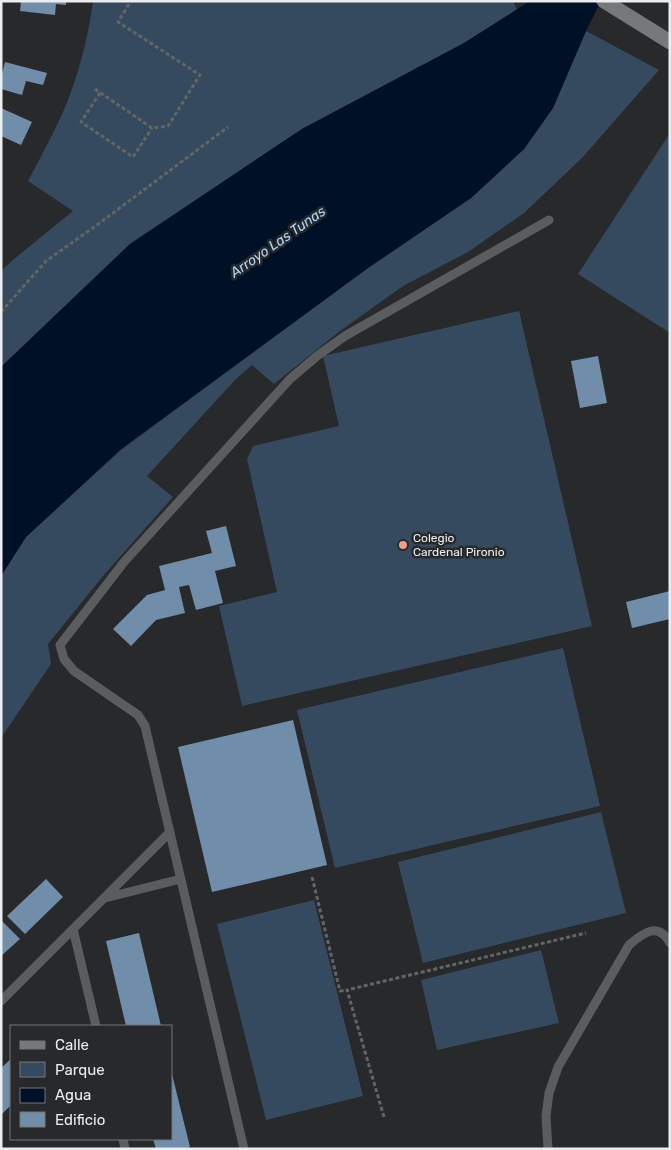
<svg xmlns="http://www.w3.org/2000/svg" width="671" height="1150" font-family="Rubik,sans-serif">
<rect width="100%" height="100%" fill="#27292b"/>
<path fill="#354a5e" d="M93,1H513L517,10L464,43L302,129L130,244L1,367V271L14,259L73,211L28,181C40,158 52,136 63,112C78,77 88,39 93,1Z
M586,31L659,70L582,158L524,213L468,252L403,286L340,331L274,384L252,365L235,380L147,476L173,497L103,576L48,644L51,664L1,738V576L26,537L121,450L368,268L471,198L524,149L553,108Z
M670,133V333L578,274Z
M519,311L592,626L242,706L219,606L277,592L247,459L253,446L339,426L323,356Z
M563,648L600,806L335,868L297,710Z
M601,812L626,913L423,963L398,862Z
M314,900L363,1096L266,1120L217,924Z
M541,950L559,1023L437,1050L421,980Z"/>
<path fill="#001026" d="M530,1H601L586,31L553,108L524,149L471,198L368,268L121,449L26,537L1,576V367L130,244L302,129L464,43Z"/>
<path fill="#708daa" d="M21,1H66V5L56,4L55,15L20,11Z
M5,62L47,73L43,85L26,81L22,95L1,89V78Z
M1,108L32,122L21,145L1,136Z
M598,356L607,403L580,408L571,361Z
M226,526L236,566L215,571L223,603L196,610L189,585L179,587L185,613L156,620L131,646L113,629L147,595L165,590L159,566L212,553L206,531Z
M670,591V619L632,628L626,602Z
M293,720L327,865L212,892L178,747Z
M46,879L63,897L25,934L7,916Z
M1,920L20,939L1,956Z
M139,933L161,1026H126L106,941Z
M11,1059V1105L1,1115V1068Z
M171,1070L190,1147L184,1149H156L153,1139H171Z"/>
<g fill="none" stroke-linecap="round" stroke-linejoin="round">
<path stroke="#626466" stroke-width="3" stroke-dasharray="4 2.5" stroke-linecap="butt" d="M95,89L152,128L168,126L200,75L118,22L131,1
M100,93L81,122L133,157L152,128
M1,312L46,261L97,225L228,127
M312,877L340,991L347,990
M384,1117L347,990L586,933"/>
<path stroke="#5b5c5d" stroke-width="9" d="M105,898L181,879
M73,929L96,1026
M1,1001L170,832
M123,1139L125,1149
M244,1149L145,726L138,715L74,671L64,659L60,645L124,562L290,379L317,356L345,336L549,220
M548,1149L546,1116L549,1093L558,1067L629,945C643,933 658,921 670,943"/>
<path stroke="#767879" stroke-width="15" d="M604,1L670,42"/>
</g>
<circle fill="#f39f85" stroke="#27292b" stroke-width="2" cx="403" cy="545" r="5"/>
<g text-anchor="middle" dominant-baseline="central" stroke-width="5" stroke-linejoin="round" paint-order="stroke">
<g font-size="12" fill="#ebedee" stroke="#27292b" text-anchor="start">
<text x="413" y="538">Colegio<tspan x="413" dy="14">Cardenal Pironio</tspan></text>
</g>
<g font-size="14" font-style="italic" fill="#b0d8fe" stroke="#27292b">
<text transform="translate(278 242) rotate(-35)">Arroyo Las Tunas</text>
</g>
</g>
<rect width="671" height="1150" fill="none" stroke="#ebedee" stroke-width="5"/>
<rect x="10" y="1025" width="162" height="115" fill="#27292b" stroke="#757779"/>
<rect x="20" y="1041" width="25" height="8" fill="#767879" stroke="#757779"/>
<text x="55" y="1050" font-size="15" fill="#ebedee">Calle</text>
<rect x="20" y="1062" width="25" height="15" fill="#354a5e" stroke="#757779"/>
<text x="55" y="1075" font-size="15" fill="#ebedee">Parque</text>
<rect x="20" y="1088" width="25" height="15" fill="#001026" stroke="#757779"/>
<text x="55" y="1100" font-size="15" fill="#ebedee">Agua</text>
<rect x="20" y="1112" width="25" height="15" fill="#708daa" stroke="#757779"/>
<text x="55" y="1125" font-size="15" fill="#ebedee">Edificio</text>
</svg>
